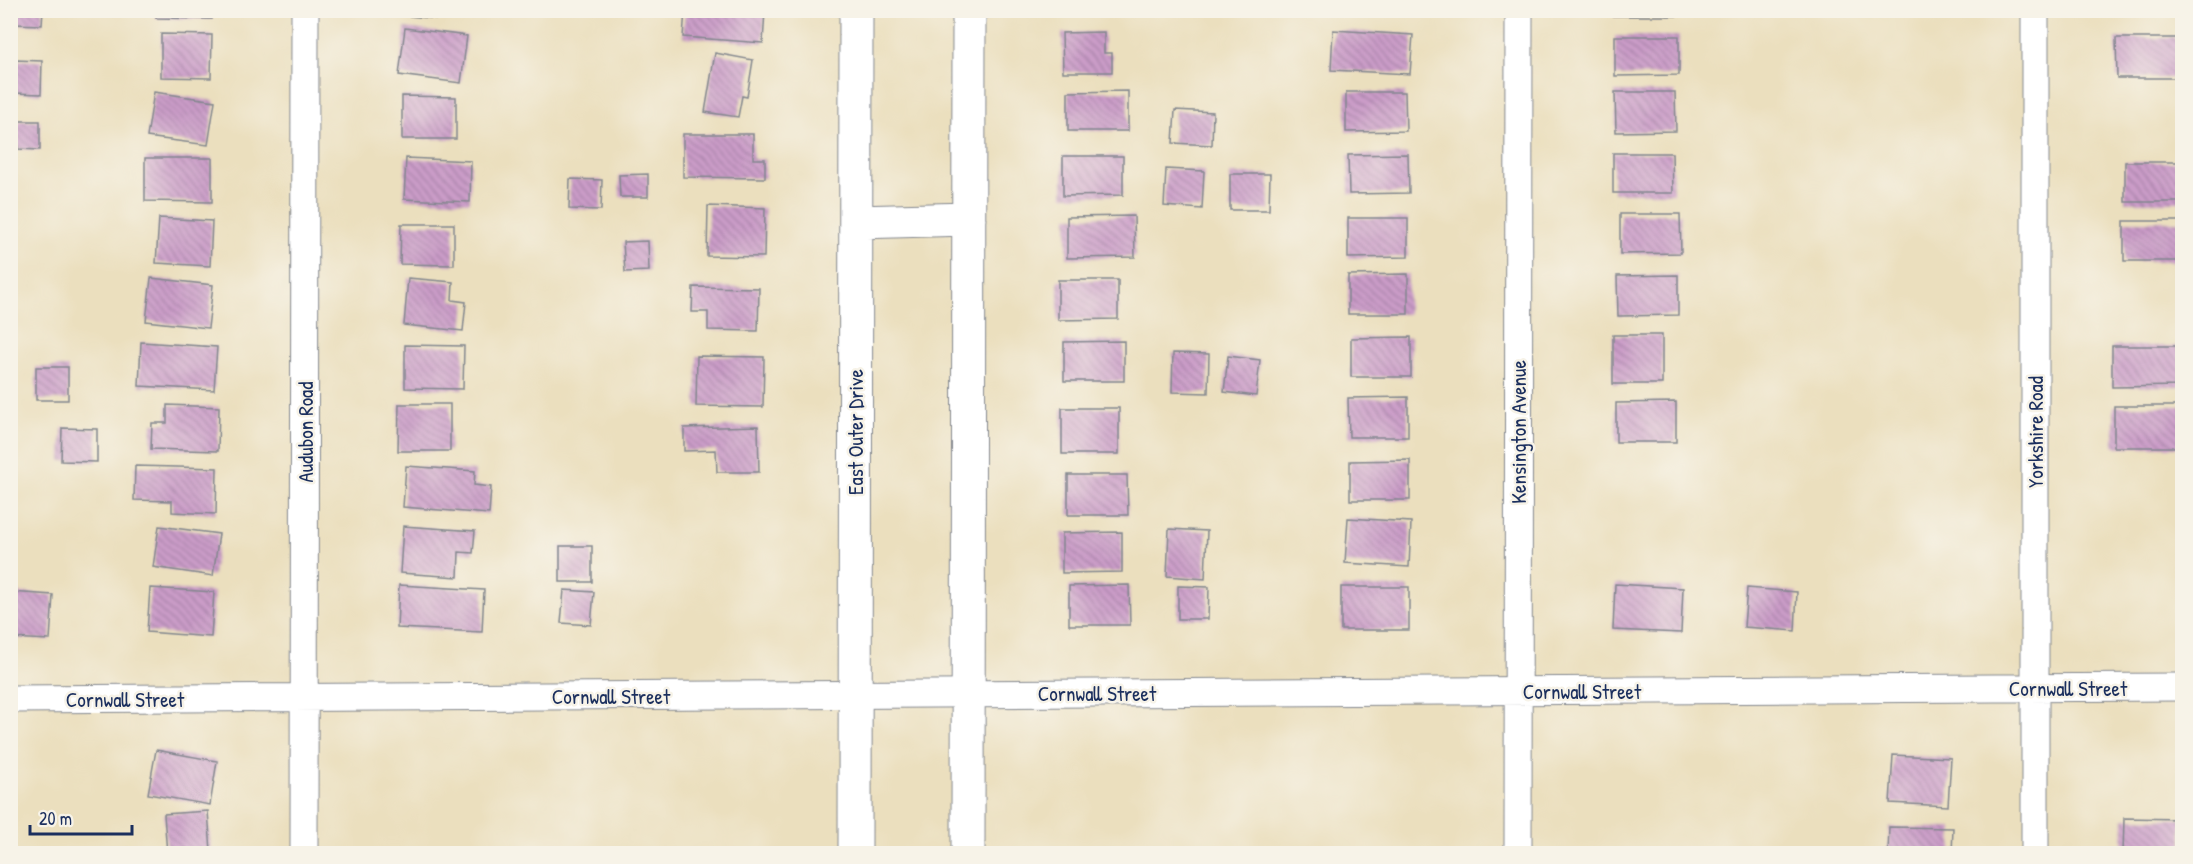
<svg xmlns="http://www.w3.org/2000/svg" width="2193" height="864" font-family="'Patrick Hand',sans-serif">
<defs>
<pattern id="building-back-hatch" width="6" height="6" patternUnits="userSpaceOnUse" patternTransform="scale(1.5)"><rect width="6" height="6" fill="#cb9cc8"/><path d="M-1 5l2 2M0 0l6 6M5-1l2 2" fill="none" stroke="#a480a6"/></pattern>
</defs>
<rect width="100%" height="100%" fill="#f7f3e8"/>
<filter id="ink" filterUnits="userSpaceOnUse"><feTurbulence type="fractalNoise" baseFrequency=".0167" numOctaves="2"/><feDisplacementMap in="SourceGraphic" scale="12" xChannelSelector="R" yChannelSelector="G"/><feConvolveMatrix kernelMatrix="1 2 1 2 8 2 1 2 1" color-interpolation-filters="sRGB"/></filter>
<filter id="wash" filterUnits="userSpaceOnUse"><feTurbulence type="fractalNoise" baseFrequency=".008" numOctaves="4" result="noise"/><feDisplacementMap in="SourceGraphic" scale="24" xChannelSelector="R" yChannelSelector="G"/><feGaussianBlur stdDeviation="1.35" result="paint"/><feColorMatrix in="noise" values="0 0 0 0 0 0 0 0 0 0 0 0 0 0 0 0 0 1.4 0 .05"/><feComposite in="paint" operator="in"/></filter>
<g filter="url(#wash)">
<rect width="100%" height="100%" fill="#ebdfbe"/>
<g id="blocks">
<path fill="url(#building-back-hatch)" d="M13,10H43L42,25L12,24Z
M156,10H212V19L156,18Z
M399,10H451L450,20L399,15Z
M685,10H765L763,43L683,37Z
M1612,10H1683V16H1612Z
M405,28L467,36L461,83L399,75Z
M1333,30L1413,35L1410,74L1331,70Z
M1104,32V53H1112V72H1063L1062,33Z
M161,34L212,35L211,78L161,77Z
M1615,36H1679V75L1615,76Z
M2116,38H2182V78H2117Z
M715,53L753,60L747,97L742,96L738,117L705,112Z
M15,60L42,61L41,94L14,93Z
M1128,91V131H1068V92Z
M154,92L215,101L208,145L147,137Z
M1346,92H1405L1406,131L1346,132Z
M1615,92H1675L1676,131L1616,132Z
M402,96L456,97V139H402Z
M1175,110L1213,112L1212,145L1173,143Z
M18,121H40V150L18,149Z
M683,134H753V159H765V178L683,177Z
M1613,153H1672L1673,193H1613Z
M1408,154L1409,193L1349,194L1348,155Z
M1063,156H1123V195L1063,196Z
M145,158H212V202L145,201Z
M406,158L471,161L470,202L404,199Z
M2125,162H2182V202H2125Z
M1166,169L1204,171L1202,209L1164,206Z
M648,174V197H620L619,175Z
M1230,174H1270L1269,210H1230Z
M570,179L602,180L601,210L569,209Z
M708,206L765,208L764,257L707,256Z
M1620,214H1680L1681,253L1620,254Z
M1134,216L1135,257L1067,258V217Z
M159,218L212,221L210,266L156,263Z
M1348,218H1408V257L1348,258Z
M2124,221H2182V261H2124Z
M401,224H454V265L400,264Z
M648,241L649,271L625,272L623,242Z
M1408,274V314H1348V275Z
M1678,275V315L1618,316L1617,276Z
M151,278L213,285L208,328L146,321Z
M408,278L453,282L452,300L466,302L463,331L404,325Z
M1058,280H1118V319L1058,320Z
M693,287L759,288L758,331L708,330V312H692Z
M1613,335H1662V384H1613Z
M1411,337V377H1351V338Z
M1124,341V381H1064V342Z
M141,342L217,347L214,390L139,386Z
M405,345L464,346L463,389L405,388Z
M2112,346H2182V386L2112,387Z
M1173,353L1209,354L1208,393L1172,392Z
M697,356L764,357L763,407L696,406Z
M1228,356L1260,360L1256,396L1224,392Z
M36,367H68V400H36Z
M1408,397V437H1349L1348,398Z
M1676,402V442H1616V403Z
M399,404H450V451H398Z
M167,405L219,407L218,451L151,449L152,423H167Z
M2114,406H2182V447H2114Z
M1062,408H1119V454H1062Z
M758,426L759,472H717L716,450L684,451V428Z
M62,428L97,429V462L61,461Z
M1410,460V500H1350V461Z
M135,466L217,468L216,514L172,512V501L134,500Z
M406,466L475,471L474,485L491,487L489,514L403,507Z
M1068,475H1127L1128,515H1068Z
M1348,518L1411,522L1409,567L1345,563Z
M159,526L219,534L213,576L153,567Z
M403,526L475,531L473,553L459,552L458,577L400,573Z
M1169,529L1207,531L1205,579L1167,576Z
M1122,532V572L1062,573V533Z
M560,546H592V582H560Z
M1615,584L1683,588L1681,633L1613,630Z
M399,585L484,590L482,632L397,628Z
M1129,585L1130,625H1069V586Z
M1178,586L1209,587L1208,619H1178Z
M1341,587H1409V630H1341Z
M150,588L214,592L211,637L147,632Z
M1747,588L1797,592L1795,631L1744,627Z
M564,590L594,592L591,625L561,623Z
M10,592L53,595L50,640L10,638Z
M156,750L217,761L210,805L148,794Z
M1893,755L1951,758L1948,806L1890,803Z
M208,811L211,851L167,854L164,814Z
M2124,818L2182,819V854H2123Z
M1889,827L1953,828L1952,854H1888Z"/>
</g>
</g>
<g filter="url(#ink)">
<use href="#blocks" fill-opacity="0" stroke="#83878e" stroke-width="1.5"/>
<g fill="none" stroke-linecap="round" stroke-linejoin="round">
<g stroke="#83878e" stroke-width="29">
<path id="minor" d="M2035,10V854
M10,699L2182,687
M304,854L305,10
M1518,854L1519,10"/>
</g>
<g stroke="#83878e" stroke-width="35">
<path id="tertiary" d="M856,222L969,219
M855,854L856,10
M968,854L969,10"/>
</g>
<use href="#minor" stroke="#fff" stroke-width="27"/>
<use href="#tertiary" stroke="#fff" stroke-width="33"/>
</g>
</g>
<g text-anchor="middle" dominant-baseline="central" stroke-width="5" stroke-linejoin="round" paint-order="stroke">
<g font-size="21" fill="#1b2f5e" stroke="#f7f3e8">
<text transform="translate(305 432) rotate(-90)">Audubon Road</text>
<text transform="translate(855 432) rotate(-90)">East Outer Drive</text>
<text transform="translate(1518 432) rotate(-90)">Kensington Avenue</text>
<text transform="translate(2035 432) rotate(-90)">Yorkshire Road</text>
<text x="2068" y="688">Cornwall Street</text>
<text x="1582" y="691">Cornwall Street</text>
<text x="1097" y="693">Cornwall Street</text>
<text x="611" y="696">Cornwall Street</text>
<text x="125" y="699">Cornwall Street</text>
</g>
</g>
<rect width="2193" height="864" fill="none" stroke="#f7f3e8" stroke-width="36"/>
<path d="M30 825v9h102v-9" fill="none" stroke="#1b2f5e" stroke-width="3"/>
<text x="39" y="825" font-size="18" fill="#1b2f5e" stroke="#f7f3e8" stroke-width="4.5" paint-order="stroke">20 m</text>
</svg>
